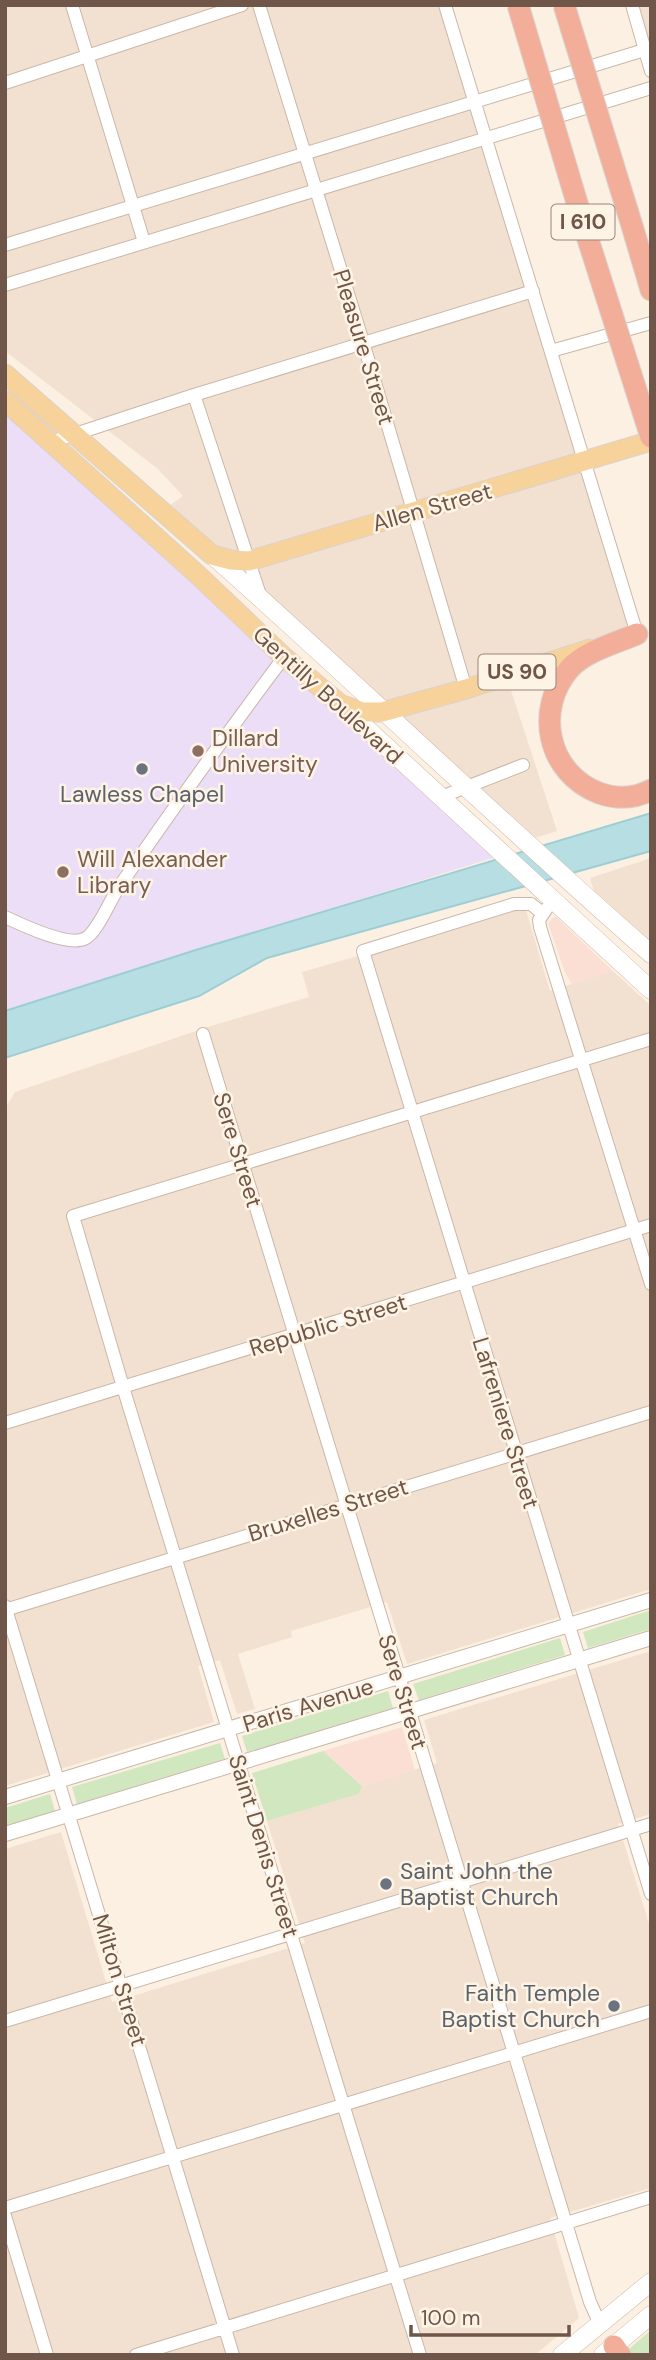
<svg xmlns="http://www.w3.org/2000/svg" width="656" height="2360" font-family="'DM Sans',sans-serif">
<rect width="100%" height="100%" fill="#fbf0e1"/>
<path fill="#f2e1d0" d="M5,5H451L642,631L505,672L557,831L531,839L169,506L183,496L158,469L5,351Z
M626,5H651V43L638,47Z
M651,858V943L594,891L590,878Z
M526,910L550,991L613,971L651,1006V1589L407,1664L387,1602L291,1631L292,1637L238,1654L255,1709L237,1714L220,1660L198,1666L214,1722L5,1786V1109L15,1092L211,1026L309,997L302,972L515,911Z
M651,1651V1814L618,1824L651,1930V2188L550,2218L579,2318L535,2355H5V1849L61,1832L112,2002L136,1995L305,1943L267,1821L359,1794L362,1786L437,1763L424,1720Z"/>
<path fill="#fbdfd5" d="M553,917H556L613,971L572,985L564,970L548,923Z
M402,1727L415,1770L362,1786L323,1751Z"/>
<path fill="#eddef7" d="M5,401L505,854L5,1011Z"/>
<path fill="#d1e7c0" d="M651,1610V1629L588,1648L583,1632Z
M560,1638L565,1655L419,1700L413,1684Z
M388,1691L393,1708L247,1752L242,1736Z
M220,1743L225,1759L77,1804L72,1787Z
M323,1751L362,1786L359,1794L267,1821L252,1773Z
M50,1794L55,1811L5,1826V1808Z
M651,2330V2355H625L624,2353Z"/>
<path fill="#b7dee3" stroke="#9dced4" stroke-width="2" d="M651,813V851L267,958L199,996L5,1058V1011L199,949Z"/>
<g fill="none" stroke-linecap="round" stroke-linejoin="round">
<g stroke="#cab7a8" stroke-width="14">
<path id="minor" d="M72,5L144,242
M259,5L363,342L466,689
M445,5L637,634
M632,5L651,71
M5,83L242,5
M5,245L651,48
M5,285L651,88
M551,351L651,323
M194,395L261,598
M51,442L194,395L533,291
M441,797L523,765
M547,908L539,920L540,927L651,1284
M542,913L531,904H514L363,951L651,1894
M5,917C22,925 70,948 86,938C99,930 111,897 121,884C174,807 228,732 284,657
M203,1034L590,2302L600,2324
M5,1423L651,1225
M5,1606L233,2355
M5,1610L651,1412
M5,2021L651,1824
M5,2208L651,2011
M5,2216L47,2355
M136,2355L651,2197
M420,2355L123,1387L73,1216L651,1039"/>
</g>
<g stroke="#cab7a8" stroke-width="16">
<path id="tertiary" d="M5,1797L651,1600
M5,1834L651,1638"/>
</g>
<g stroke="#d0b9a9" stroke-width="19">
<path id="secondary" d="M212,555C360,686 502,824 651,954
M342,706L651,990
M562,2355L651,2282
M603,2355L651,2315"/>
</g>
<g stroke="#dad3d0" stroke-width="21">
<path id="primary" d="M5,374L212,555L231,560L249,561L651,441
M5,401L199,576L284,657L340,704L362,712H382L466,689L590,649"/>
</g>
<g stroke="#dad3d0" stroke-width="23">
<path id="motorway" d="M633,229L651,290
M637,634C616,643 586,651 570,668C534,709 547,773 599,793C616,799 634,799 651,790
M614,2346L620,2355"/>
</g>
<use href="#minor" stroke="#fff" stroke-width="12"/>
<use href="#tertiary" stroke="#fff" stroke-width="14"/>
<use href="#secondary" stroke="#fff" stroke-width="18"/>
<use href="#primary" stroke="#f7d29b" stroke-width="19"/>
<use href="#motorway" stroke="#f3ae9a" stroke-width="21"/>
<g stroke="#dad3d0" stroke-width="23" stroke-linecap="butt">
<path id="motorway-bridge" d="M518,5L586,233L651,437
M564,5L633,229"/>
</g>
<use href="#motorway-bridge" stroke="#f3ae9a" stroke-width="21"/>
</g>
<g fill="#8d6e63" stroke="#fef4e6" stroke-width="2.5">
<circle cx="198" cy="751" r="7"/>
<circle cx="63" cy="872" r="7"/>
</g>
<g fill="#6b7280" stroke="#fef4e6" stroke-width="2.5">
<circle cx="142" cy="769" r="7"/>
<circle cx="386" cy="1884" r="7"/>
<circle cx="614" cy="2006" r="7"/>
</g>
<g text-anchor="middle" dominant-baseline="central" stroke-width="5" stroke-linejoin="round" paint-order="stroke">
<g fill="#fef4e6" stroke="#9b8578" stroke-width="2">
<rect x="551.5" y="204.5" width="63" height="35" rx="5"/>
<rect x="478.5" y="654.5" width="77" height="35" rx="5"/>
</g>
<g font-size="21" font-weight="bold" fill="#705649">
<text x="583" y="222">I 610</text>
<text x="517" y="672">US 90</text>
</g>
<g font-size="23" fill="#705649" stroke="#fef4e6">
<text transform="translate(364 347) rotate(73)">Pleasure Street</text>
<text transform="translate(432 507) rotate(-16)">Allen Street</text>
<text transform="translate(328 695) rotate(42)">Gentilly Boulevard</text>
<text transform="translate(238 1150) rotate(73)">Sere Street</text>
<text transform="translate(328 1325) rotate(-17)">Republic Street</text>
<text transform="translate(506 1423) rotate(73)">Lafreniere Street</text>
<text transform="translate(328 1510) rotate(-17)">Bruxelles Street</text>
<text transform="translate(403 1692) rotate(73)">Sere Street</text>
<text transform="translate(308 1705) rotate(-17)">Paris Avenue</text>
<text transform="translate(264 1846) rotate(73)">Saint Denis Street</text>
<text transform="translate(120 1980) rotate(73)">Milton Street</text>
</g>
<g font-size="23" fill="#785e54" stroke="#fef4e6" text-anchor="start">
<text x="212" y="738">Dillard<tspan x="212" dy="26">University</tspan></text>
<text x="77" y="859">Will Alexander<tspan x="77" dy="26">Library</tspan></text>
</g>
<g font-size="23" fill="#5b616d" stroke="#fef4e6">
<text x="142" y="794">Lawless Chapel</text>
<text x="400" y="1871" text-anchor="start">Saint John the<tspan x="400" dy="26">Baptist Church</tspan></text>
<text x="600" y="1993" text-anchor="end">Faith Temple<tspan x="600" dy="26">Baptist Church</tspan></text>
</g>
</g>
<rect width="656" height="2360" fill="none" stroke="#705649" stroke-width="14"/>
<path d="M411 2325v10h158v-10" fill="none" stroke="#705649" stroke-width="3.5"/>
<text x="421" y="2325" font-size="21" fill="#705649" stroke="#fef4e6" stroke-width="5" paint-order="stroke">100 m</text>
</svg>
